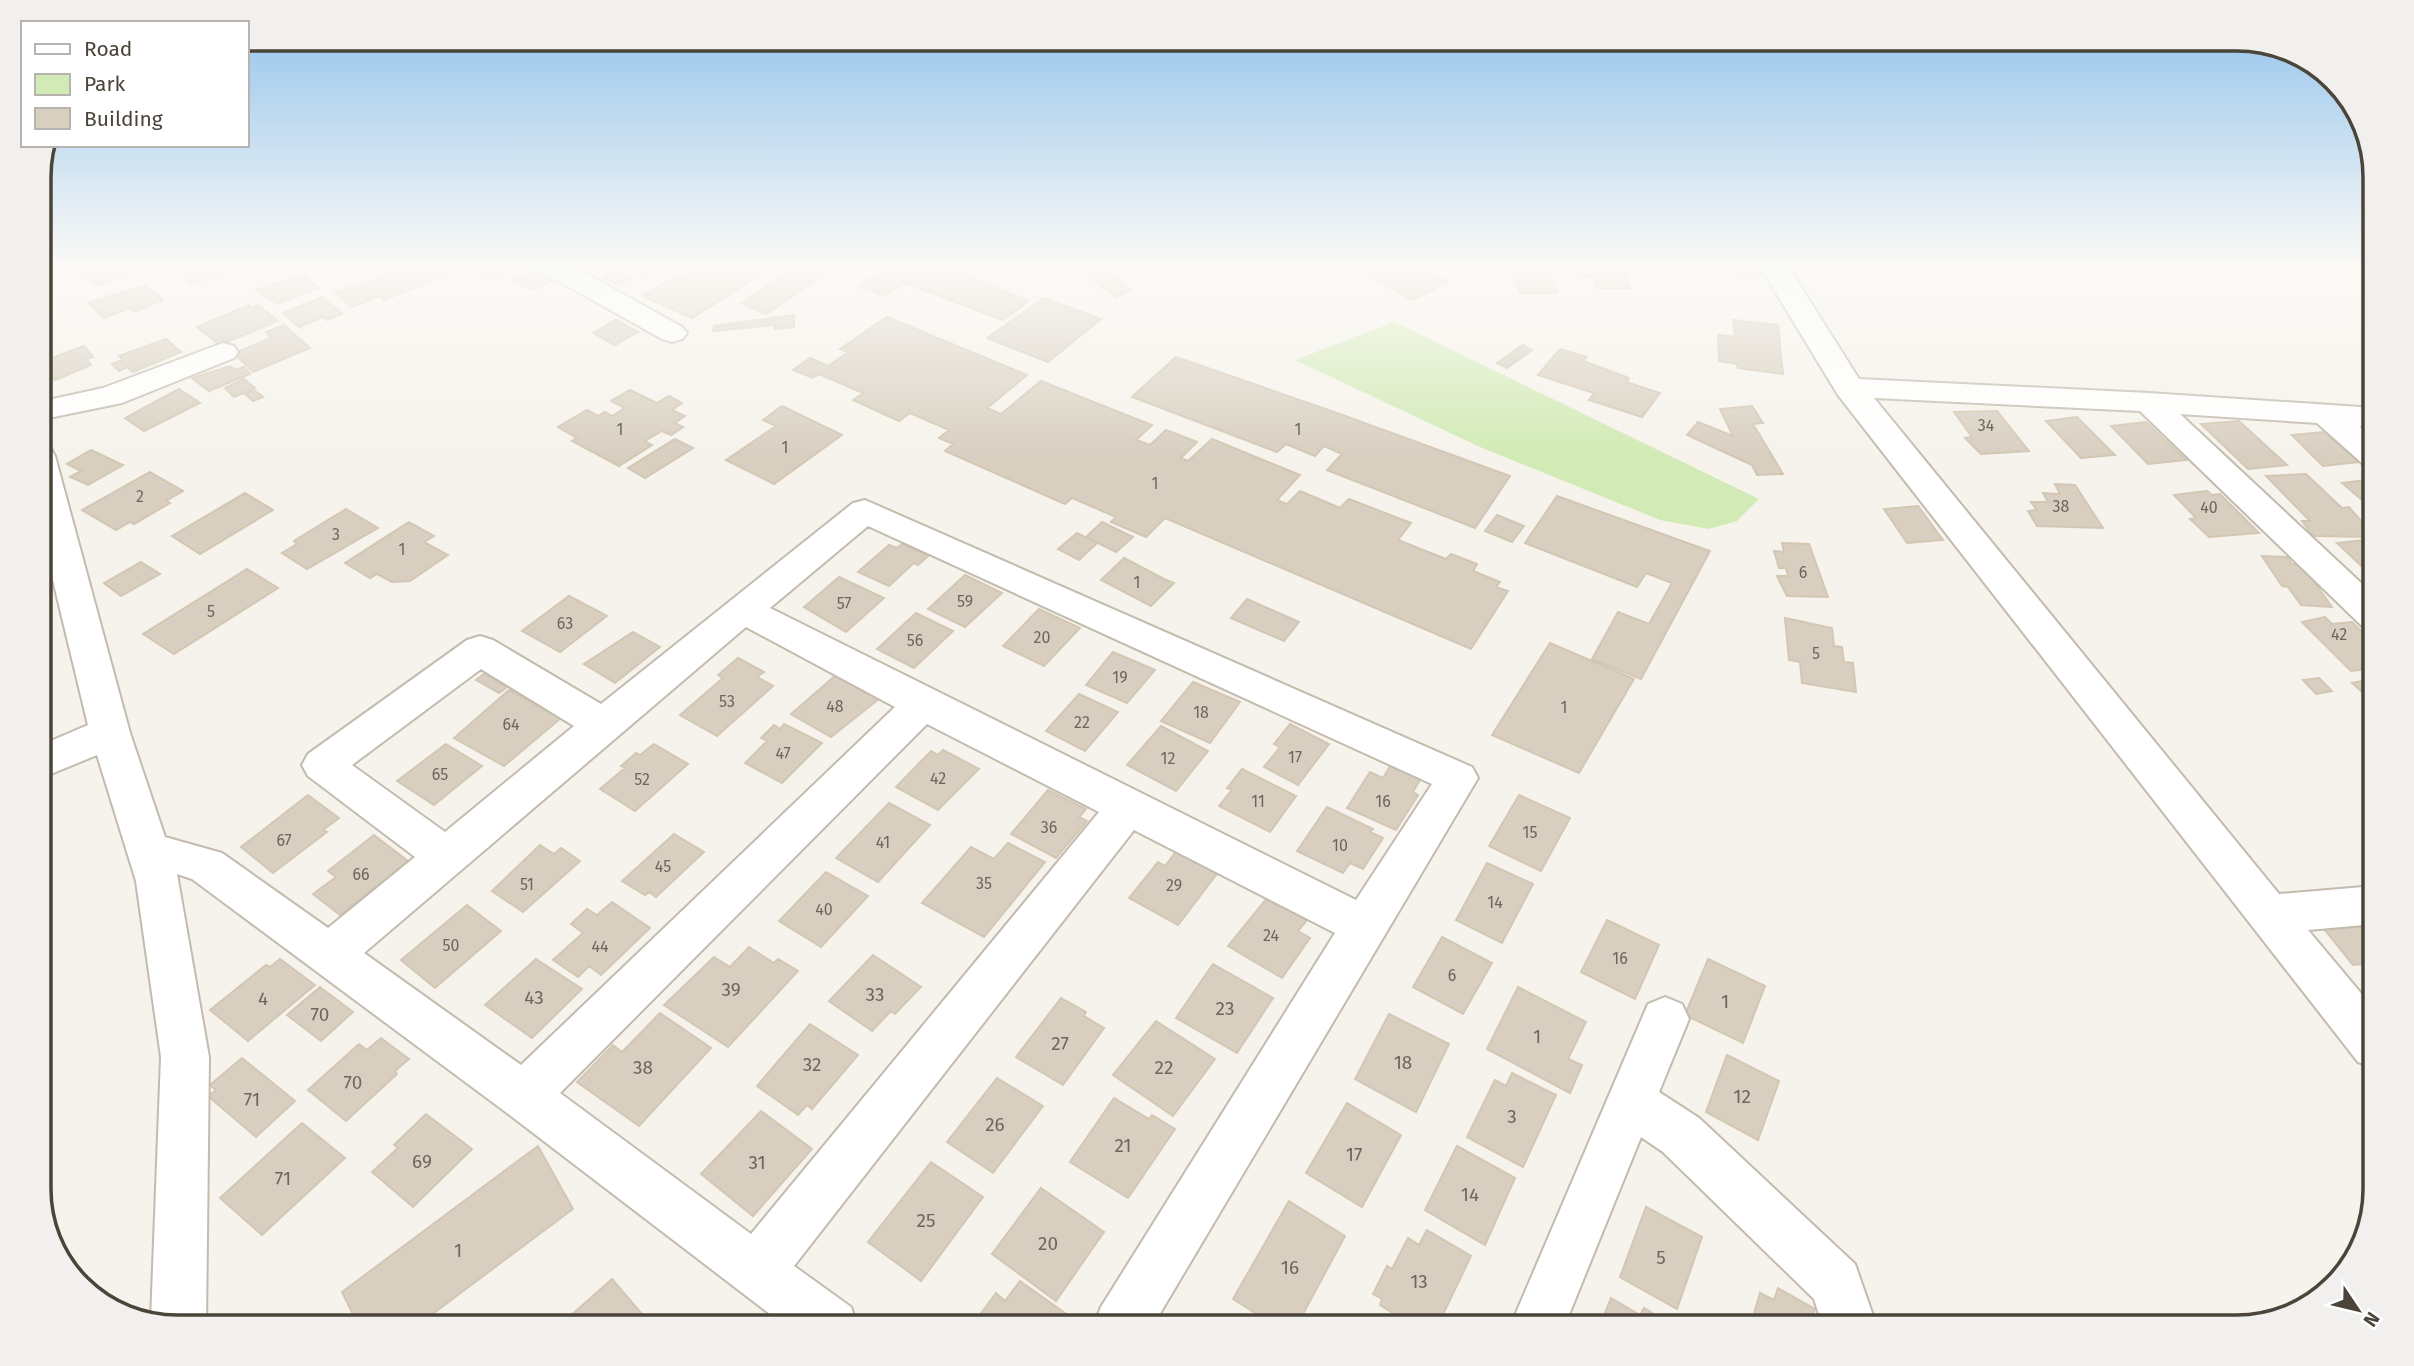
<svg xmlns="http://www.w3.org/2000/svg" width="2414" height="1366" font-family="'Fira Sans',sans-serif">
<rect width="100%" height="100%" fill="#f6f3ec"/>
<path fill="#d2eab5" d="M1394,322L1759,499L1737,521L1709,529L1660,520L1480,447L1295,360Z"/>
<path fill="#d8cfc1" stroke="#d3c7b4" stroke-width="2" d="M105,265H136L140,268L98,285L83,273Z
M195,265H237L239,268L191,284L181,270Z
M414,265H419L436,279L384,300L380,296L352,307L335,293Z
M420,265H459L454,267L458,269L438,278Z
M481,265H521L487,280L477,273L487,269Z
M620,265H664L645,276Z
M706,265H776L692,318L642,296L673,278L679,281Z
M801,265H840L766,314L741,303Z
M857,265H956L971,271L963,275L1029,301L1003,320L905,283L884,296L859,286L879,273Z
M1073,265H1097L1132,290L1116,297Z
M1349,265H1417L1448,282L1413,300Z
M1574,265H1622L1631,288H1596L1592,277H1578Z
M1728,265H1758L1763,275H1733Z
M1512,268H1550L1557,293H1519Z
M616,270L631,278L618,285L603,277Z
M532,271L552,281L534,290L514,280Z
M303,274L319,288L277,304L256,290Z
M145,285L163,300L134,312L130,308L104,318L88,303Z
M323,297L342,314L327,320L323,317L299,327L283,313Z
M1044,298L1101,319L1048,362L987,338Z
M249,305L252,308L258,305L278,321L220,345L197,327Z
M794,315V327L775,329L774,325L713,331L714,326Z
M887,317L1027,375L987,408L1001,414L1041,381L1152,425L1136,440L1150,445L1166,430L1197,442L1181,458L1188,461L1212,439L1300,475L1277,500L1287,504L1300,491L1340,508L1349,499L1411,523L1398,540L1446,559L1451,554L1477,564L1473,571L1500,582L1496,587L1508,591L1471,649L1165,518L1146,537L1111,522L1116,517L1072,498L1065,504L945,451L953,444L939,438L949,430L910,413L899,421L853,400L863,393L819,374L813,378L793,370L810,358L828,366L848,352L840,349Z
M616,320L638,332L615,345L593,333Z
M1733,320L1778,325L1783,374L1738,368L1737,364L1719,361L1718,335L1735,337Z
M284,325L310,348L253,372L234,353L271,338L266,332Z
M166,339L181,352L133,372L127,367L119,371L112,364L123,360L119,356Z
M1523,345L1532,350L1507,368L1497,363Z
M84,346L93,357L87,359L91,365L55,380L41,362Z
M1560,349L1587,357L1583,361L1629,378L1626,382L1660,393L1642,417L1589,400L1594,393L1538,375Z
M1176,357L1337,413L1510,476L1475,528L1327,470L1342,454L1324,446L1315,456L1286,444L1277,452L1132,397Z
M230,366L235,370L244,367L250,374L209,391L192,378Z
M244,379L255,388L234,397L225,388Z
M179,389L200,403L144,431L125,418Z
M254,390L263,397L253,401L245,394Z
M630,390L657,403L669,396L682,403L672,410L685,416L675,423L683,427L671,435L662,431L645,441L652,445L619,466L572,441L577,438L558,427L587,410L598,416L605,412L612,416L625,408L611,401Z
M782,406L842,435L774,484L726,460L776,426L763,420Z
M1752,406L1763,423L1753,424L1783,474L1757,475L1752,465L1687,435L1698,422L1733,436L1720,409Z
M1997,411L2029,451L1981,454L1965,438L1972,437L1954,412Z
M2077,417L2115,455L2081,458L2046,421Z
M2239,421L2287,465L2248,469L2201,424Z
M2146,422L2186,460L2148,464L2111,426Z
M2324,432L2359,462L2323,466L2292,435Z
M675,439L693,448L645,478L628,468Z
M91,450L123,465L88,485L70,477L81,471L67,464Z
M150,472L183,491L166,501L170,503L134,524L130,522L116,530L82,510Z
M2306,474L2342,508L2349,507L2375,537L2313,536L2302,521H2310L2266,476Z
M2375,479V511L2342,483Z
M2055,484L2075,485L2103,528L2037,526L2028,511L2037,510L2031,502H2048L2043,493L2060,494Z
M2207,491L2212,495L2220,494L2259,533L2209,537L2190,519L2196,518L2174,495Z
M245,493L273,510L200,554L172,536Z
M1557,496L1710,551L1641,679L1592,659L1618,612L1649,624L1672,583L1646,573L1637,587L1525,543Z
M1918,506L1943,540L1907,543L1884,509Z
M346,509L378,528L307,569L282,553L297,544L294,541Z
M1497,515L1524,526L1512,542L1485,531Z
M409,522L434,536L424,542L448,555L410,581L392,582L377,574L370,578L345,563Z
M1102,522L1133,537L1116,552L1086,537Z
M1077,533L1097,543L1079,560L1058,549Z
M2374,539L2375,540V579L2337,543Z
M1782,543L1809,544L1828,597L1787,596L1777,576H1788L1786,568H1779L1774,551L1784,552Z
M902,544L928,556L918,565L914,563L889,586L858,572L889,545L897,548Z
M2262,556L2287,557L2292,564L2302,565L2332,607L2301,605L2288,587L2282,586Z
M1124,558L1164,579L1174,583L1151,606L1101,580Z
M141,562L160,574L121,596L104,583Z
M247,569L278,588L174,654L143,634Z
M965,575L1002,593L965,627L928,609Z
M839,577L884,598L846,632L804,607Z
M569,596L607,616L560,652L522,631Z
M1247,599L1299,622L1284,641L1231,618Z
M1039,609L1080,628L1044,666L1003,646Z
M916,613L953,631L914,668L877,649Z
M2325,617L2332,624L2352,622L2375,645V668L2351,671L2302,622Z
M1785,618L1832,628L1834,646L1842,647L1844,662L1853,663L1856,692L1802,683L1800,662L1789,660Z
M633,632L660,647L615,683L584,664Z
M1550,643L1634,679L1579,773L1492,735Z
M1113,652L1155,670L1127,703L1086,685Z
M738,658L764,672L757,677L773,686L717,736L680,715L723,678L718,675Z
M484,674L507,687L499,693L476,680Z
M836,675L879,699L831,737L791,714Z
M2319,678L2332,691L2316,694L2303,680Z
M2375,679V692L2363,693L2352,683Z
M1193,682L1240,702L1210,743L1161,721Z
M509,690L561,718L504,766L454,738Z
M1079,694L1118,712L1085,751L1046,731Z
M784,724L822,743L782,783L745,763L767,741L761,738L774,725L780,729Z
M1290,724L1329,744L1298,785L1264,767L1280,747L1274,744Z
M1161,726L1208,751L1176,791L1127,765Z
M446,744L482,766L434,805L397,781Z
M654,744L688,764L635,811L600,789L625,768L621,766L636,753L640,755Z
M943,750L979,769L938,810L896,787L931,751L938,755Z
M1391,765L1421,778L1413,792L1418,795L1396,830L1347,808L1370,772L1383,778Z
M1242,769L1296,796L1270,832L1219,806L1232,790L1227,788Z
M1048,790L1086,809L1079,817L1087,821L1056,858L1011,834Z
M308,795L339,818L323,830L327,832L273,873L241,847Z
M1519,795L1570,818L1541,871L1489,846Z
M889,803L930,825L878,882L836,858Z
M1327,807L1373,829L1370,832L1383,838L1363,869L1350,863L1343,873L1297,851Z
M674,834L704,852L656,897L649,892L645,895L622,881Z
M374,835L408,861L340,915L313,894L336,877L328,871Z
M1008,843L1045,862L984,937L922,903L971,847L994,859Z
M540,845L554,854L561,848L580,861L523,912L492,891Z
M1178,849L1219,871L1178,925L1129,898L1158,862L1165,866Z
M1487,863L1533,884L1502,943L1456,920Z
M826,872L868,896L821,947L779,921Z
M1267,898L1307,920L1298,931L1310,938L1282,978L1228,946Z
M612,902L650,928L601,975L589,966L578,977L553,960L583,933L571,924L587,909L597,915Z
M467,905L501,931L435,988L401,960Z
M2375,912V941L2353,915Z
M2350,915L2375,947V963L2353,965L2316,919Z
M1607,920L1659,945L1635,999L1581,972Z
M1442,937L1492,963L1463,1014L1413,987Z
M749,947L774,963L778,959L798,971L728,1047L664,1005L714,957L730,967Z
M873,955L921,987L895,1014L891,1011L872,1031L829,1001Z
M280,959L315,985L248,1041L210,1010L266,965L270,967Z
M536,959L582,989L532,1038L485,1005Z
M1708,959L1765,986L1743,1043L1685,1015Z
M1213,964L1273,998L1237,1053L1176,1018Z
M320,987L353,1012L321,1041L287,1015Z
M1518,987L1586,1022L1568,1059L1582,1065L1570,1093L1487,1049Z
M1061,998L1086,1012L1084,1016L1104,1028L1063,1085L1016,1057Z
M660,1013L711,1048L639,1126L577,1082L613,1045L622,1052Z
M1389,1014L1449,1044L1416,1112L1355,1079Z
M1156,1021L1215,1059L1173,1116L1113,1075Z
M810,1024L858,1055L812,1109L807,1105L798,1115L757,1086Z
M381,1038L409,1059L395,1071L397,1074L346,1121L308,1090L359,1044L367,1050Z
M1727,1055L1779,1081L1758,1140L1706,1112Z
M242,1058L295,1101L256,1137L208,1096L216,1090L210,1085Z
M1512,1073L1556,1095L1523,1167L1467,1137L1495,1080L1506,1086Z
M997,1078L1043,1106L993,1173L947,1142Z
M1114,1098L1149,1119L1152,1115L1175,1129L1128,1198L1070,1162Z
M1347,1103L1401,1135L1362,1207L1306,1173Z
M761,1111L812,1149L753,1216L701,1174Z
M426,1114L472,1149L413,1207L372,1172L398,1148L394,1145Z
M302,1123L345,1158L262,1235L220,1198Z
M538,1146L573,1209L415,1327H359L342,1292Z
M1457,1146L1515,1178L1485,1245L1425,1210Z
M931,1162L983,1197L921,1281L868,1242Z
M1041,1188L1104,1232L1056,1301L992,1254Z
M1289,1201L1345,1236L1296,1327H1277L1233,1299Z
M1646,1207L1702,1237L1677,1309L1620,1277Z
M1427,1230L1471,1256L1437,1327H1416L1380,1305L1382,1299L1373,1294L1387,1266L1392,1269L1408,1238L1419,1245Z
M612,1279L653,1327H558Z
M1020,1281L1083,1326L1082,1327H971L996,1293L1005,1301Z
M1778,1288L1815,1309L1809,1327H1750L1760,1293L1774,1300Z
M1611,1298L1640,1315L1644,1308L1665,1321L1662,1327H1604L1600,1325Z"/>
<g fill="none" stroke-linecap="round" stroke-linejoin="round">
<g stroke="#c2bbae" stroke-width="4">
<path id="street" d="M537,265H571L682,327L687,333L682,339L672,342L662,339L541,271Z
M1759,265H1787L1859,379L2149,393L2375,408V428L2359,426L2375,440V467L2363,464L2317,423L2180,414L2375,596V630L2362,626L2140,411L1874,398L2279,894L2375,886V924L2308,930L2375,1010V1068L2358,1062L1838,395Z
M223,343L234,346L238,352L234,358L122,403L39,420V402L103,388Z
M39,446L51,449L55,456L130,733L165,837L222,853L328,928L415,857L308,776L302,765L308,754L467,640L480,636L493,640L601,704L853,503L865,500L1472,767L1478,778L1152,1327H1093L1101,1307L1335,933L1134,830L794,1266L851,1307L858,1327H787L507,1113L192,879L177,874L209,1057L206,1327L177,1328L151,1320L161,1057L136,881L97,755L46,776L39,774V746L88,725L39,522ZM868,526L1432,784L1356,900L770,608ZM746,627L895,707L521,1065L364,953ZM481,669L574,726L445,832L352,765ZM927,724L1099,812L751,1234L560,1093Z
M1665,997L1682,1004L1689,1019L1659,1092L1699,1118L1855,1264L1877,1327H1823L1814,1299L1663,1152L1641,1137L1564,1327H1510L1648,1004Z"/>
</g>
<use href="#street" fill="#fff" fill-rule="evenodd"/>
</g>
<linearGradient id="sky" x2="0" y2="1"><stop stop-color="#8fc1ec"/><stop offset="0.58" stop-color="#fbfaf6"/><stop offset="1" stop-color="#fbfaf6" stop-opacity="0"/></linearGradient>
<rect width="2414" height="456" fill="url(#sky)"/>
<g text-anchor="middle" dominant-baseline="central" stroke-width="6" stroke-linejoin="round" paint-order="stroke">
<g font-size="16" fill="#6e675b">
<text x="1986" y="425">34</text>
<text x="620" y="429">1</text>
<text x="1298" y="429">1</text>
<text x="785" y="447">1</text>
<text x="1155" y="483">1</text>
<text x="140" y="496">2</text>
<text x="2061" y="506">38</text>
<text x="2209" y="507">40</text>
<text x="336" y="534">3</text>
<text x="402" y="549">1</text>
<text x="1803" y="572">6</text>
<text x="1137" y="582">1</text>
<text x="965" y="601">59</text>
<text x="844" y="603">57</text>
<text x="211" y="611">5</text>
<text x="565" y="623">63</text>
<text x="2339" y="634">42</text>
<text x="1042" y="637">20</text>
<text x="915" y="640">56</text>
<text x="1816" y="653">5</text>
<text x="1120" y="677">19</text>
<text x="727" y="701">53</text>
<text x="835" y="706">48</text>
<text x="1564" y="707">1</text>
<text x="1201" y="712">18</text>
<text x="1082" y="722">22</text>
<text x="511" y="724">64</text>
<text x="783" y="753">47</text>
<text x="1295" y="757">17</text>
<text x="1168" y="758">12</text>
<text x="440" y="774">65</text>
<text x="938" y="778">42</text>
<text x="642" y="779">52</text>
<text x="1258" y="801">11</text>
<text x="1383" y="801">16</text>
<text x="1049" y="827">36</text>
<text x="1530" y="832">15</text>
<text x="284" y="840">67</text>
<text x="883" y="842">41</text>
<text x="1340" y="845">10</text>
<text x="663" y="866">45</text>
<text x="361" y="874">66</text>
<text x="984" y="883">35</text>
<text x="527" y="884">51</text>
<text x="1174" y="885">29</text>
<text x="1495" y="902">14</text>
<text x="824" y="909">40</text>
<text x="1271" y="935">24</text>
<text x="451" y="945">50</text>
<text x="600" y="946">44</text>
<text x="1620" y="958">16</text>
<text x="1452" y="975">6</text>
</g>
<g font-size="19" fill="#6e675b">
<text x="731" y="989">39</text>
<text x="875" y="994">33</text>
<text x="534" y="997">43</text>
<text x="263" y="998">4</text>
<text x="1725" y="1001">1</text>
<text x="1225" y="1008">23</text>
<text x="320" y="1014">70</text>
<text x="1537" y="1036">1</text>
<text x="1060" y="1043">27</text>
<text x="1403" y="1062">18</text>
<text x="812" y="1064">32</text>
<text x="643" y="1067">38</text>
<text x="1164" y="1067">22</text>
<text x="353" y="1082">70</text>
<text x="1742" y="1096">12</text>
<text x="252" y="1099">71</text>
<text x="1512" y="1116">3</text>
<text x="995" y="1124">26</text>
<text x="1123" y="1145">21</text>
<text x="1354" y="1154">17</text>
<text x="422" y="1161">69</text>
<text x="757" y="1162">31</text>
<text x="283" y="1178">71</text>
<text x="1470" y="1194">14</text>
<text x="926" y="1220">25</text>
<text x="1048" y="1243">20</text>
<text x="458" y="1250">1</text>
<text x="1661" y="1257">5</text>
<text x="1290" y="1267">16</text>
<text x="1419" y="1281">13</text>
</g>
</g>
<path d="M0 0H2414V1366H0ZM177 51H2237A126 126 0 0 1 2363 177V1189A126 126 0 0 1 2237 1315H177A126 126 0 0 1 51 1189V177A126 126 0 0 1 177 51Z" fill="#f1f0ef" fill-rule="evenodd"/>
<path fill="none" stroke="#4b4439" stroke-width="3.5" d="M177 51H2237A126 126 0 0 1 2363 177V1189A126 126 0 0 1 2237 1315H177A126 126 0 0 1 51 1189V177A126 126 0 0 1 177 51Z"/>
<rect x="21" y="21" width="228" height="126" fill="#ffffff" stroke="#b7b4b0" stroke-width="2"/>
<rect x="35" y="44" width="35" height="10" fill="#ffffff" stroke="#b7b4b0" stroke-width="2"/>
<text x="84" y="56" font-size="21" fill="#4b4439">Road</text>
<rect x="35" y="74" width="35" height="21" fill="#d2eab5" stroke="#b7b4b0" stroke-width="2"/>
<text x="84" y="91" font-size="21" fill="#4b4439">Park</text>
<rect x="35" y="108" width="35" height="21" fill="#d8cfc1" stroke="#b7b4b0" stroke-width="2"/>
<text x="84" y="126" font-size="21" fill="#4b4439">Building</text>
<g transform="translate(2358 1310) rotate(125)" stroke="#ffffff" stroke-width="5" paint-order="stroke">
<path d="M0-5L12 26L0 18L-12 26Z" fill="#4b4439"/>
<text y="-10" font-size="19" font-weight="bold" text-anchor="middle" fill="#4b4439">N</text>
</g>
</svg>
